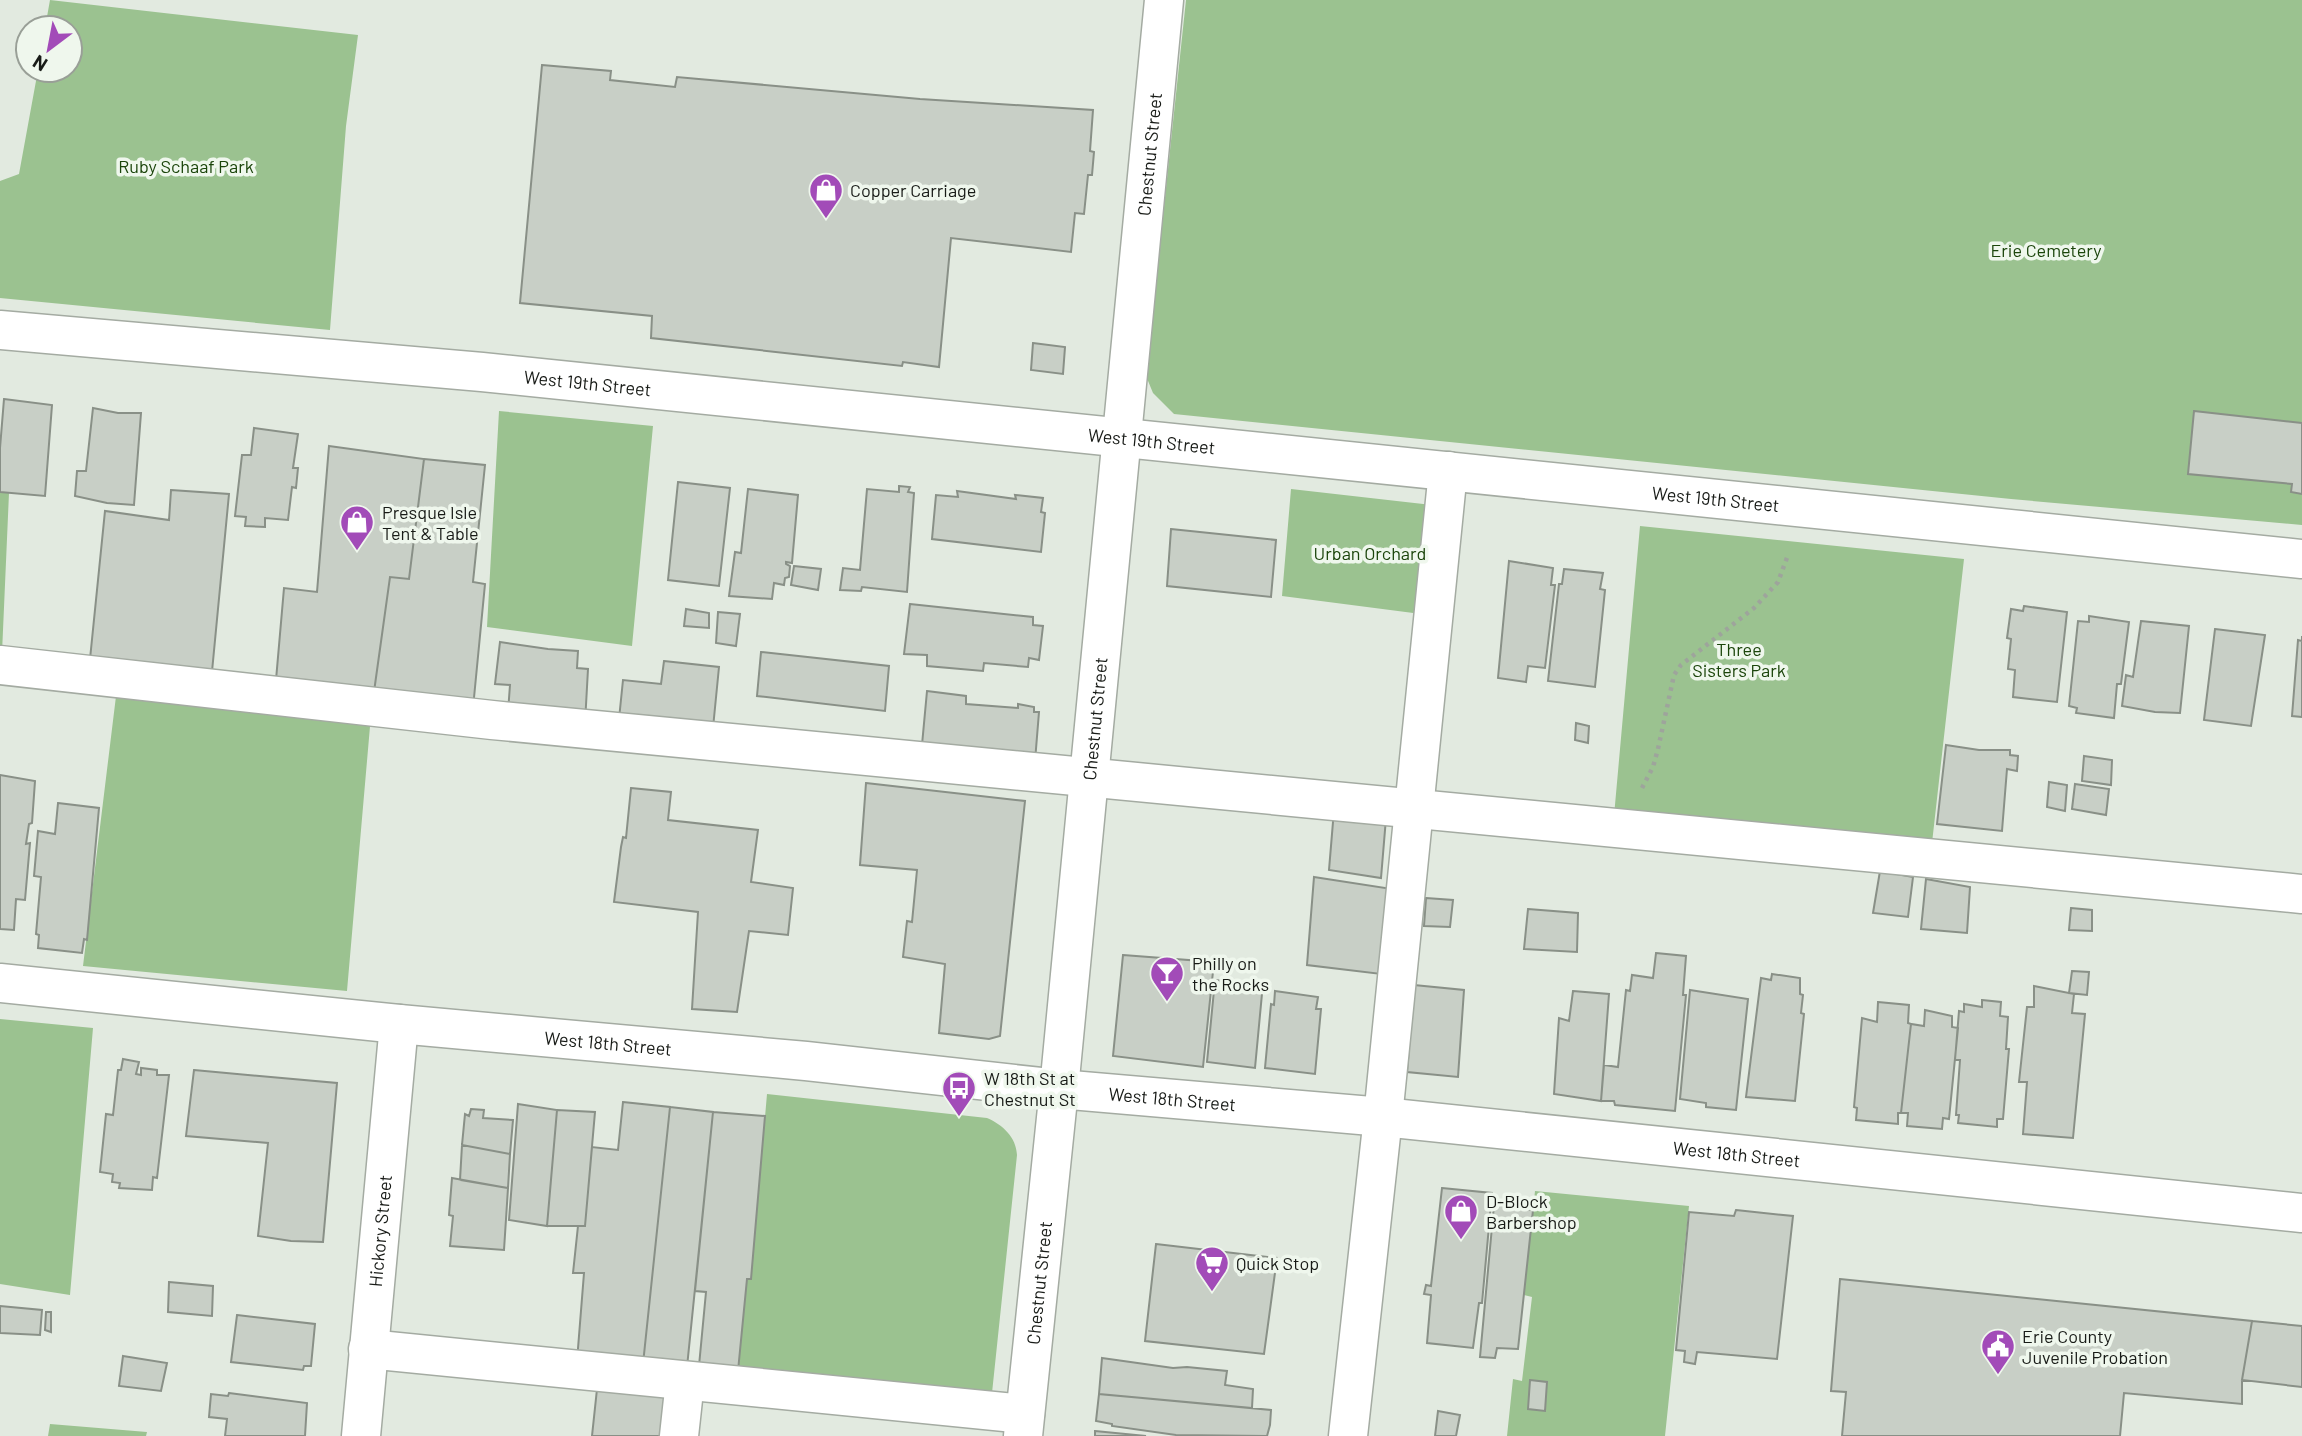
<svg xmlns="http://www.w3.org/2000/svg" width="2302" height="1436" font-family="Barlow,sans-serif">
<rect width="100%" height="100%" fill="#e2eae0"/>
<path fill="#9bc290" d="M50,0L358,35L346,126L330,330L0,298V181L19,174L38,70H70V28H45Z
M1186,0H2302V525L2011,499L1174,414L1153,393L1146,376Z
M499,411L653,426L632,646L487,627Z
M1291,489L1432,505L1421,614L1282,596Z
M0,492L9,493L2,653L0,652Z
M1640,526L1964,559L1932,843L1614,816Z
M117,688L371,715L347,991L83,966Z
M0,1019L93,1028L70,1295L0,1284Z
M767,1094L987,1118C1003,1125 1016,1137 1017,1155L992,1393L738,1371L747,1279L751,1278Z
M1535,1191L1689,1206L1665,1436H1507L1513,1379L1522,1381L1532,1297L1524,1295Z
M50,1424L147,1432L146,1436H48Z"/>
<path fill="#c8cfc6" stroke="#899087" stroke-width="2" d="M542,65L611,71L610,80L675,87L677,77L920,99L1093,110L1090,151L1094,152L1092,175H1088L1084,214L1075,213L1071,252L951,238L939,367L903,362L902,366L651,338L652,316L520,303Z
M1033,343L1065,347L1063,374L1031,370Z
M4,399L52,405L45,496L0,492V448Z
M93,408L118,413H141L134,505L107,503L75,496L77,471H86Z
M2194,411L2302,423V494L2291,492L2292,484L2188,474Z
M254,428L298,434L293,468H298L296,488L292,487L288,520L265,518V527L245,526L246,517L235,516L242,455H251Z
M329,446L424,459L409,579L390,577L373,699L276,680L284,588L317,592Z
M424,459L485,465L473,582L485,584L473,708L373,699L390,577L409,579Z
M678,482L730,488L719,586L668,580Z
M899,486L910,487L908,492L914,493L907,592L862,587L861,591L840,590L843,568L860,570L867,489L899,492Z
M748,489L798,495L792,563L786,562V564L790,566L789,577L785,578L784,585L774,583L772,599L729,596L735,552L741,553Z
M171,490L229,494L211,682L89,669L105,511L169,520Z
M957,491L1016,499L1015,495L1043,498L1041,512L1045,513L1041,552L932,539L936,495L958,497Z
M1171,529L1276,540L1271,597L1167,586Z
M1509,561L1553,568L1551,585H1555L1545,668L1528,666L1526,682L1498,678Z
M794,566L821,569L818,590L791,585Z
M1564,569L1603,573L1600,589L1605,590L1595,687L1548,681L1559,584H1562Z
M910,604L1033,617V625L1043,626L1039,660L1029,658L1028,667L984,663L983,671L927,666V655L904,654Z
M2024,606L2067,612L2057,702L2013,697L2015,670L2008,669L2011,639L2007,638L2011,609L2023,611Z
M686,609L709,613V628L684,626Z
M718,612L740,614L736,646L716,643Z
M2089,616L2129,622L2121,684H2117L2114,718L2076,713L2077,708L2069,706L2078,621L2089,622Z
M2141,621L2189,626L2180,713L2155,712L2122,706L2126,675L2133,677Z
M2215,629L2265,635L2251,726L2204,720Z
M2302,636V717L2292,716L2298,640L2302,641Z
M500,642L548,649L578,651L577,668L588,669L585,723L508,712L510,685L495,684Z
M761,652L889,666L885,711L757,696Z
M664,661L719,667L713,728L619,719L623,680L661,684Z
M927,691L966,696V704L1018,708V704L1034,707V712H1039L1035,761L922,745Z
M1576,723L1589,726L1588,743L1575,740Z
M1946,745L1979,750H2010V755L2018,756L2017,771L2007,769L2002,831L1937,824Z
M2084,756L2112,760L2111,785L2082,781Z
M0,775L35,781L32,823L29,824L26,844L30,843L25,900L16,899L14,930L0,929Z
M2049,782L2067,785L2065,811L2047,807Z
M866,783L1025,801L1000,1036L989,1039L939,1033L945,964L903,957L907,921L912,922L917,870L860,865Z
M2075,784L2109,789L2106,815L2072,809Z
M631,788L671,792L668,820L758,830L751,882L793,888L788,935L749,931L737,1012L692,1009L698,912L614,902L621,847L623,837L626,838Z
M58,803L99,808L87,940L84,939L82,953L38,948L39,935L36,934L41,877L34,876L38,831L55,834Z
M1334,810L1386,818L1381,878L1329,870Z
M1880,871L1913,877L1908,917L1873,913Z
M1314,877L1392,889L1381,974L1307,965Z
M1926,879L1970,887L1967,933L1921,929Z
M1426,898L1453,900L1450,927L1424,926Z
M2071,908L2092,910V931L2069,930Z
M1528,909L1578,913L1577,952L1524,949Z
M1656,953L1686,956L1683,995H1686L1675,1111L1615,1105L1614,1101H1601L1604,1065L1618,1067L1626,990L1630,991L1632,975L1653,978Z
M1123,955L1214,962L1203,1067L1113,1056Z
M2072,971L2089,972L2087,995L2069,993Z
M1772,974L1800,978V994L1803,995L1801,1013L1804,1014L1795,1101L1746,1097L1761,978L1771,980Z
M1215,980L1241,983H1263L1255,1068L1207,1062Z
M1414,985L1464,990L1458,1077L1407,1072Z
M2034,986L2074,994L2072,1013L2085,1014L2073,1138L2023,1134L2027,1082H2019L2027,1007H2034Z
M1690,990L1748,999L1736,1110L1706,1107V1103L1680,1099Z
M1275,991L1318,997L1316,1009H1321L1315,1074L1265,1068L1271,1004L1274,1005Z
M1573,991L1609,994L1601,1101L1554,1094L1559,1018L1569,1021Z
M1982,1000L2001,1002L2000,1016L2008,1017L2006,1049H2009L2003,1119H1997V1127L1958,1123L1959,1115H1956L1960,1060H1955L1959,1011L1964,1012V1004L1982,1007Z
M1878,1002L1909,1005L1908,1023L1911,1024L1901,1113H1898V1124L1856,1120L1857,1108L1854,1107L1862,1018L1877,1022Z
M1925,1010L1952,1016V1027L1958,1028L1949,1119L1943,1118L1942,1129L1907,1126L1908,1113H1901L1911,1024L1924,1026Z
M123,1059L139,1062L136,1074L141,1075V1068L157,1070V1075H169L157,1178L153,1177L152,1190L119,1188L120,1183L112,1182L113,1174L100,1172L106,1114L113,1115L118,1070H121Z
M194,1070L337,1083L323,1242L291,1241L258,1236L268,1143L186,1136Z
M623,1102L670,1107L643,1364L577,1361L584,1273H573L578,1226H585L592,1147L618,1150Z
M518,1104L557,1110L547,1226L509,1220Z
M670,1107L713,1112L687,1367L643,1364Z
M471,1109L484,1110L483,1118L513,1120L510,1154L462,1145L465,1114L469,1116Z
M557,1110L595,1112L585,1226H547Z
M713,1112L765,1116L751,1279H747L738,1371L699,1366L706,1292L695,1291Z
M462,1145L510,1154L508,1188L460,1180Z
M452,1178L508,1188L504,1250L450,1246L453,1216L449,1215Z
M1442,1188L1492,1193L1482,1303H1479L1473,1348L1427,1343L1431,1295L1424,1294L1426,1285L1431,1286Z
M1494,1205L1533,1210L1518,1349L1497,1348L1495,1358L1480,1357Z
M1736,1210L1793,1216L1777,1359L1697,1352L1695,1364L1684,1362L1685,1351L1676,1350L1689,1212L1734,1216Z
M1156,1244L1277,1258L1264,1354L1145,1341Z
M1840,1279L2252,1321L2242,1380V1404L2124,1393L2120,1436H1842L1846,1392L1831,1391Z
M169,1282L213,1286L212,1316L168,1312Z
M0,1306L42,1310L40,1335L0,1333Z
M46,1312H51V1332L45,1330Z
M237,1315L315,1324L311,1366H304L303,1370L231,1362Z
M2252,1321L2302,1326V1387L2242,1380Z
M123,1356L167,1363L161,1391L119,1386Z
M1102,1358L1173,1368L1187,1367L1227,1371L1225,1385L1253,1389L1252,1408L1099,1394Z
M1530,1380L1547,1382L1545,1411L1528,1409Z
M597,1389L671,1393L666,1436H592Z
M229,1393L307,1403L305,1436H225L227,1419L209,1417L211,1394L228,1396Z
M1099,1394L1271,1410L1270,1425L1267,1436L1176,1435L1112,1426V1424L1096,1421Z
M1438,1411L1460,1415L1456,1436H1435Z
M1095,1431L1146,1436H1095Z"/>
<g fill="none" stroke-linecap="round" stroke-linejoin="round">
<g stroke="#a4aba2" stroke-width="41">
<g id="minor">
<path id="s1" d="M0,330L482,372L2302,559"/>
<path d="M0,665L492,720L2302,894"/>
<path d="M368,1349L1025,1414"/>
<path id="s2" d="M361,1436L399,1024"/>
<path d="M679,1436L685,1381"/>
<path id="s3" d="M1023,1436L1059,1089L1164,0"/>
<path d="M1348,1436L1383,1117L1448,471"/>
</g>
</g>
<g stroke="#a4aba2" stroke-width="41">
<g id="major">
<path id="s4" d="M0,983L399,1024L806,1061L1059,1089L1383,1117L2302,1213"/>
</g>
</g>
<path stroke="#9ea49c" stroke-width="4.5" stroke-dasharray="3.5 5" stroke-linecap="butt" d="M1642,788L1653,767L1658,749L1674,675L1681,665L1754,608L1778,582L1788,555"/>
<use href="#minor" stroke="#fff" stroke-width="38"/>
<use href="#major" stroke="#fff" stroke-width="38"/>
</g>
<defs>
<g id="shop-pin" transform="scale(1.75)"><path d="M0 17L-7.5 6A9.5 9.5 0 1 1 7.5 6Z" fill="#a24bb8" stroke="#eff7ed"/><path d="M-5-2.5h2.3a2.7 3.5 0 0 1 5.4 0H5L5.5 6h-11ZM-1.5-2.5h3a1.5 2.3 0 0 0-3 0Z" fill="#fff"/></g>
<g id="bar-pin" transform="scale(1.75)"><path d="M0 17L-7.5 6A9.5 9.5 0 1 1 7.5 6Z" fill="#a24bb8" stroke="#eff7ed"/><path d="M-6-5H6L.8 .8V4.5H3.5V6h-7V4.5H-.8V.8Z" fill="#fff"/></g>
<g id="bus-pin" transform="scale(1.75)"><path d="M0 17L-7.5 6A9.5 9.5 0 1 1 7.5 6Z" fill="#a24bb8" stroke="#eff7ed"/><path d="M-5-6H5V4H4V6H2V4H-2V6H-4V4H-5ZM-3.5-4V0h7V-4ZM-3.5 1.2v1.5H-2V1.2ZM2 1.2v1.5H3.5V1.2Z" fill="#fff"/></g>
<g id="supermarket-pin" transform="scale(1.75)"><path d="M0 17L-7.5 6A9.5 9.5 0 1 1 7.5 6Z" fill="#a24bb8" stroke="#eff7ed"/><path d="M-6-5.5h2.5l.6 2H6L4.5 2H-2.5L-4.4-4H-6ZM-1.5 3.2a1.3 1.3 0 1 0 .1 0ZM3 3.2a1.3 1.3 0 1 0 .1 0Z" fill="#fff"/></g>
<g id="civic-pin" transform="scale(1.75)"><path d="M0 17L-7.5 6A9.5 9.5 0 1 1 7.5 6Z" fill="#a24bb8" stroke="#eff7ed"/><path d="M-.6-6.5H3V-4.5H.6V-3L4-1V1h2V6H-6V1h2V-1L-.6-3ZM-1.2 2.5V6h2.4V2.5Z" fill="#fff"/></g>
</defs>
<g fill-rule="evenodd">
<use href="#shop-pin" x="826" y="190"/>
<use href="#shop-pin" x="357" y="522"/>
<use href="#bar-pin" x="1167" y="973"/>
<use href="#bus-pin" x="959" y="1088"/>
<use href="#shop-pin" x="1461" y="1211"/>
<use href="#supermarket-pin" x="1212" y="1263"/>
<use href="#civic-pin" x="1998" y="1346"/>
</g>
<g text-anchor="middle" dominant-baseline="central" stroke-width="7" stroke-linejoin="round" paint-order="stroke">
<g font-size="18" fill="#181b17" stroke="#eff7ed">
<text stroke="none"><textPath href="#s3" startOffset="1288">Chestnut Street</textPath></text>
<text stroke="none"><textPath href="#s1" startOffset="590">West 19th Street</textPath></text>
<text stroke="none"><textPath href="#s1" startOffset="1157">West 19th Street</textPath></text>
<text stroke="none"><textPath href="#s1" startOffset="1724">West 19th Street</textPath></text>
<text stroke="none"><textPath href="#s3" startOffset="721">Chestnut Street</textPath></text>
<text stroke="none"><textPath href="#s4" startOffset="611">West 18th Street</textPath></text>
<text stroke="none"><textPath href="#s4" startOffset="1178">West 18th Street</textPath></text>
<text stroke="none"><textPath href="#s4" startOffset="1745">West 18th Street</textPath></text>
<text stroke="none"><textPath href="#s2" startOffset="206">Hickory Street</textPath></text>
<text stroke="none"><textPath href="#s3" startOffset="154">Chestnut Street</textPath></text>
</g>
<g font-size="18" fill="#1b450b" stroke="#eff7ed">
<text x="186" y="166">Ruby Schaaf Park</text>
<text x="2046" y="250">Erie Cemetery</text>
<text x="1370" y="553">Urban Orchard</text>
<text x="1739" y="649">Three<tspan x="1739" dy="21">Sisters Park</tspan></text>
</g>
<g font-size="18" fill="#181b17" stroke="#eff7ed" text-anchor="start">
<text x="850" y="190">Copper Carriage</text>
<text x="382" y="512">Presque Isle<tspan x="382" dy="21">Tent &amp; Table</tspan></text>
<text x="1192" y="963">Philly on<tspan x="1192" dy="21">the Rocks</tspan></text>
<text x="984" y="1078">W 18th St at<tspan x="984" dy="21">Chestnut St</tspan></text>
<text x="1486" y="1201">D-Block<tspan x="1486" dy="21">Barbershop</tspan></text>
<text x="1236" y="1263">Quick Stop</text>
<text x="2022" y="1336">Erie County<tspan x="2022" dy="21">Juvenile Probation</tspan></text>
</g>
</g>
<g transform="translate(49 49) rotate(212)"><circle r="33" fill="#eff7ed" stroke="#999f97" stroke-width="2"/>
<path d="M0-5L12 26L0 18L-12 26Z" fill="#a24bb8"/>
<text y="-10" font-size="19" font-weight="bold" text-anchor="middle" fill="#181b17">N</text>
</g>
</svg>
